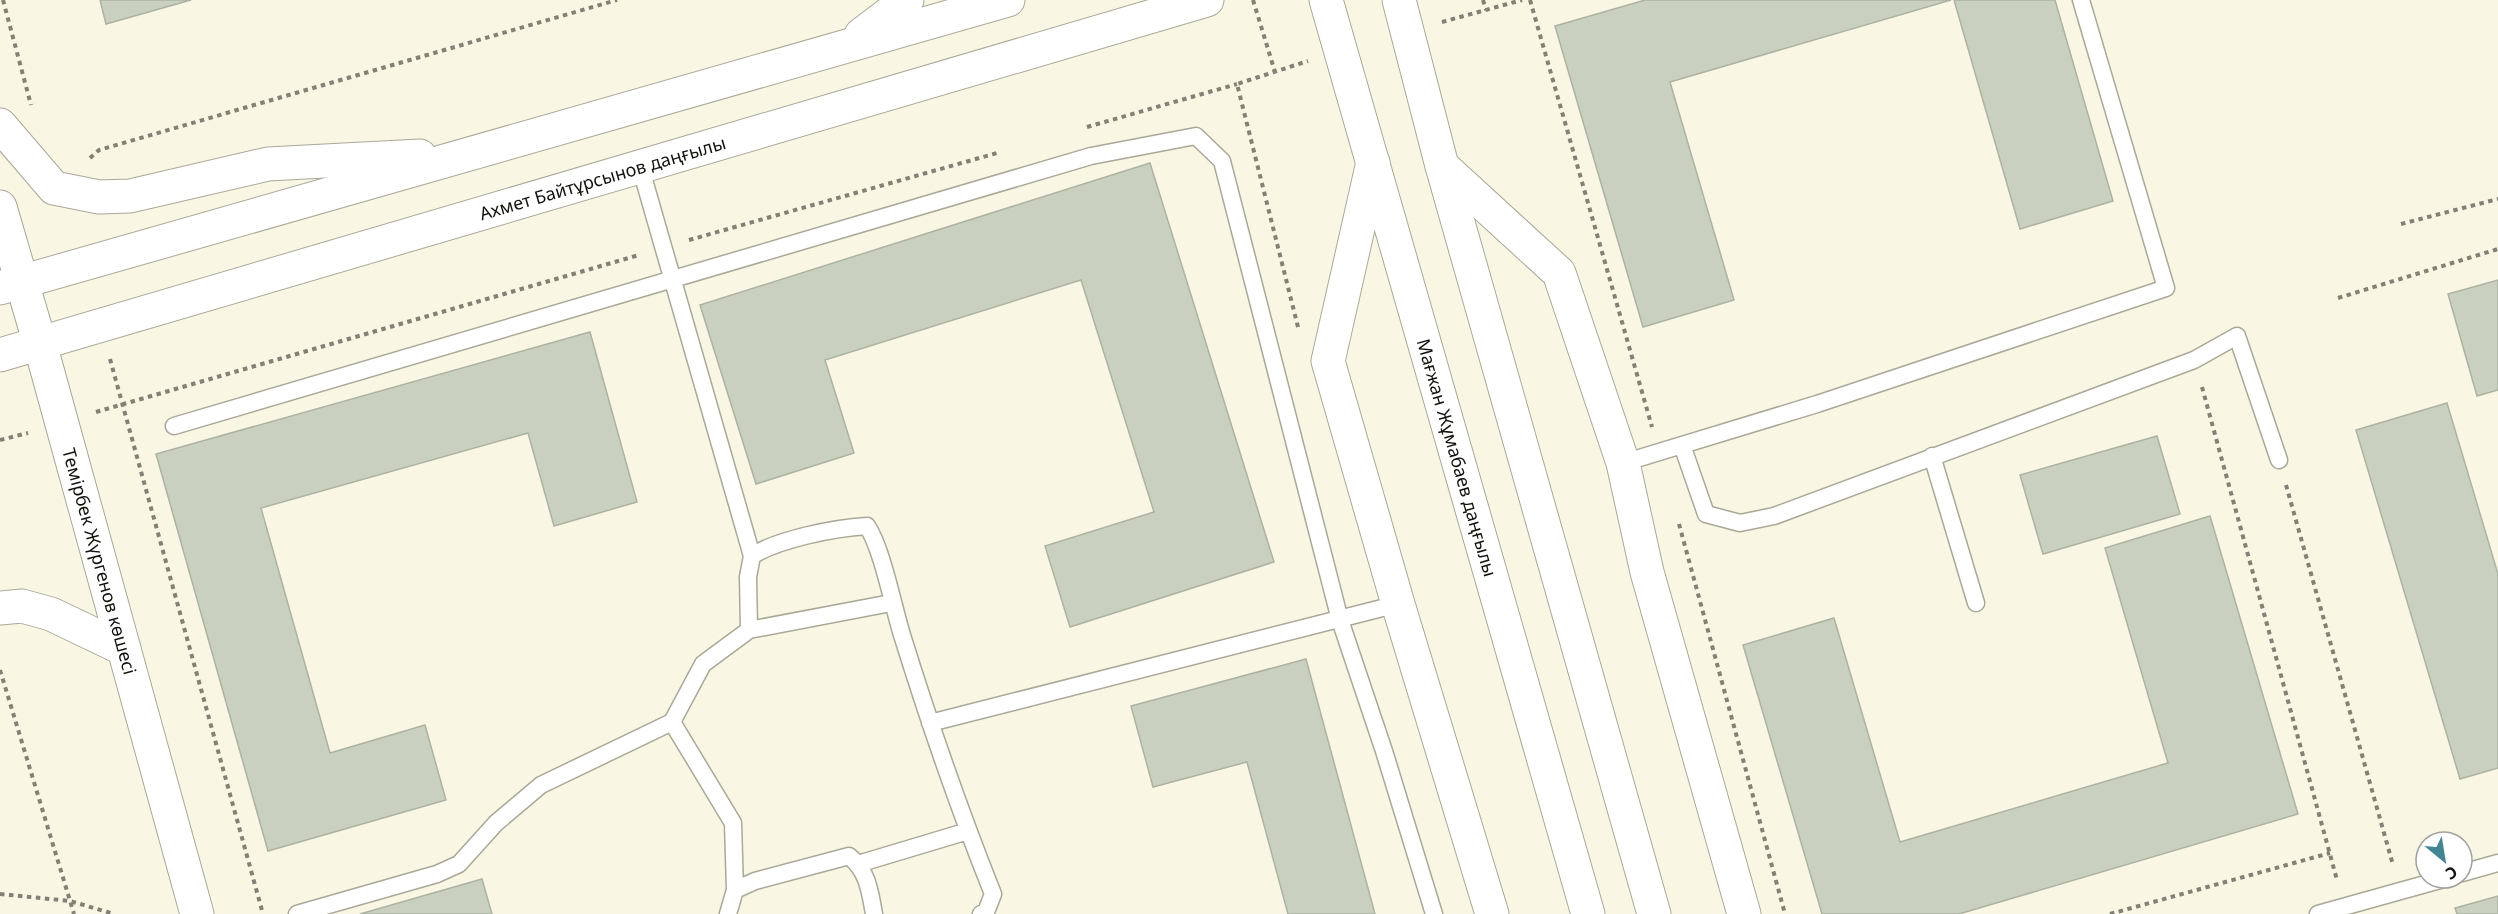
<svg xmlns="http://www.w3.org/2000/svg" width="2498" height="914" font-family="'Noto Sans',sans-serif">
<rect width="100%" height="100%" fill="#f9f7e4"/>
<path fill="#cad0bf" stroke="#adb3a2" stroke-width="1.5" d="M100,0H191L106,24Z
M1645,0H1951L1670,82L1734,300L1643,327L1555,26Z
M1954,0H2055L2113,201L2020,229Z
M1150,163L1274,562L1070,627L1045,546L1154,512L1081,280L825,360L854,453L756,484L700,305Z
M2498,280V390L2477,396L2448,294Z
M590,332L637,502L554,526L528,433L261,508L330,753L425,725L446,800L268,851L156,454Z
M2447,403L2498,574V768L2460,779L2356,430Z
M2157,436L2180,514L2043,554L2020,475Z
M2210,516L2298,814L1959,914H1822L1743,645L1834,618L1900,842L2168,763L2105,548Z
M1306,659L1375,914H1288L1247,762L1153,787L1131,706Z
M482,879L492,914H360Z
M2498,896V914H2457L2455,908Z"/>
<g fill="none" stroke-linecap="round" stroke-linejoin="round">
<g stroke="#aaa897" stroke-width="19">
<path id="lane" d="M640,166L752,556
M174,426L1091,156L1196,136L1222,161L1340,620L1384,751L1434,914
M1682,445L1706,514L1740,523L1774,516L2194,360L2237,336L2279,460
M1932,456L1976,603
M1623,463L1817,404L2166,288L2081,0
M749,630L748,577L752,556C778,539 835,528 867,526C882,548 893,606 902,635C929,722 959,809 993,894L986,912L981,914
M672,722L733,823L735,890
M930,723L1398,604
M858,864L968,831
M2462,873L2498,863
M297,914L437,874L459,864L496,823L541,785L672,722L703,664L749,630L891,603
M728,914L735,890L755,881L849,856C868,871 870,892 874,914
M2318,914L2447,878"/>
</g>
<g stroke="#aaa897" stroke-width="35">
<path id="street" d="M1373,162L1328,361L1398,604L1492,914
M1442,166L1559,273L1623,463L1647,572L1744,914"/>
</g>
<g stroke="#aaa897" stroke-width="35">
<g id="secondary">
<path id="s1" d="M1326,0L1588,914"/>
<path d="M1399,0L1442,166L1654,914"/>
<path d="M861,35L907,0"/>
<path d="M0,125L54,188L99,197L130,196L268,164L420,156"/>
<path id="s2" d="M0,207L40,344L197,914"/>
<path d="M0,288L1008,0"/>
<path id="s3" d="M0,355L1207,0"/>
<path d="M0,608L22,606L51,614L124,649"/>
</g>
</g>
<path stroke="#828175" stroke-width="4" stroke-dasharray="4.5 4.5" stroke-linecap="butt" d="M3,0L31,105
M1253,0L1275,72
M1483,0L1486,10
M1530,0L1652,427
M1442,22L1522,0
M1087,127L1237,84
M90,158L99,150L617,0
M2401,224L2498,199
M689,240L997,153
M2338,298L2498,249
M1298,327L1237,84L1308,61
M110,359L263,914
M2202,387L2337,880
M96,412L639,255
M0,440L28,433
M2286,485L2393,865
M1679,524L1785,914
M0,670L74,914
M0,894L70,901L114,914
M2110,914L2330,853"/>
<use href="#lane" stroke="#fff" stroke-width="16"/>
<use href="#street" stroke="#fff" stroke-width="33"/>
<use href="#secondary" stroke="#fff" stroke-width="33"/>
</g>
<g text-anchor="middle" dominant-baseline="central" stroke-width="5" stroke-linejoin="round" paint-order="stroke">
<g font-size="18" fill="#14140d" stroke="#fff">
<text stroke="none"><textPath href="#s3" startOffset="628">Ахмет Байтұрсынов даңғылы</textPath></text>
<text stroke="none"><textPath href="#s1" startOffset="476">Мағжан Жұмабаев даңғылы</textPath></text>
<text stroke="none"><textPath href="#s2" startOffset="368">Темірбек Жүргенов көшесі</textPath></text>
</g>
</g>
<g transform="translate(2444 860) rotate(150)"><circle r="28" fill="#ffffff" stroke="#a1a19e" stroke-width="1.5"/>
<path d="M0-4.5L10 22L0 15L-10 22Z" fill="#428694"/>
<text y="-9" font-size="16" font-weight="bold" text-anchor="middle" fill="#14140d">С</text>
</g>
</svg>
